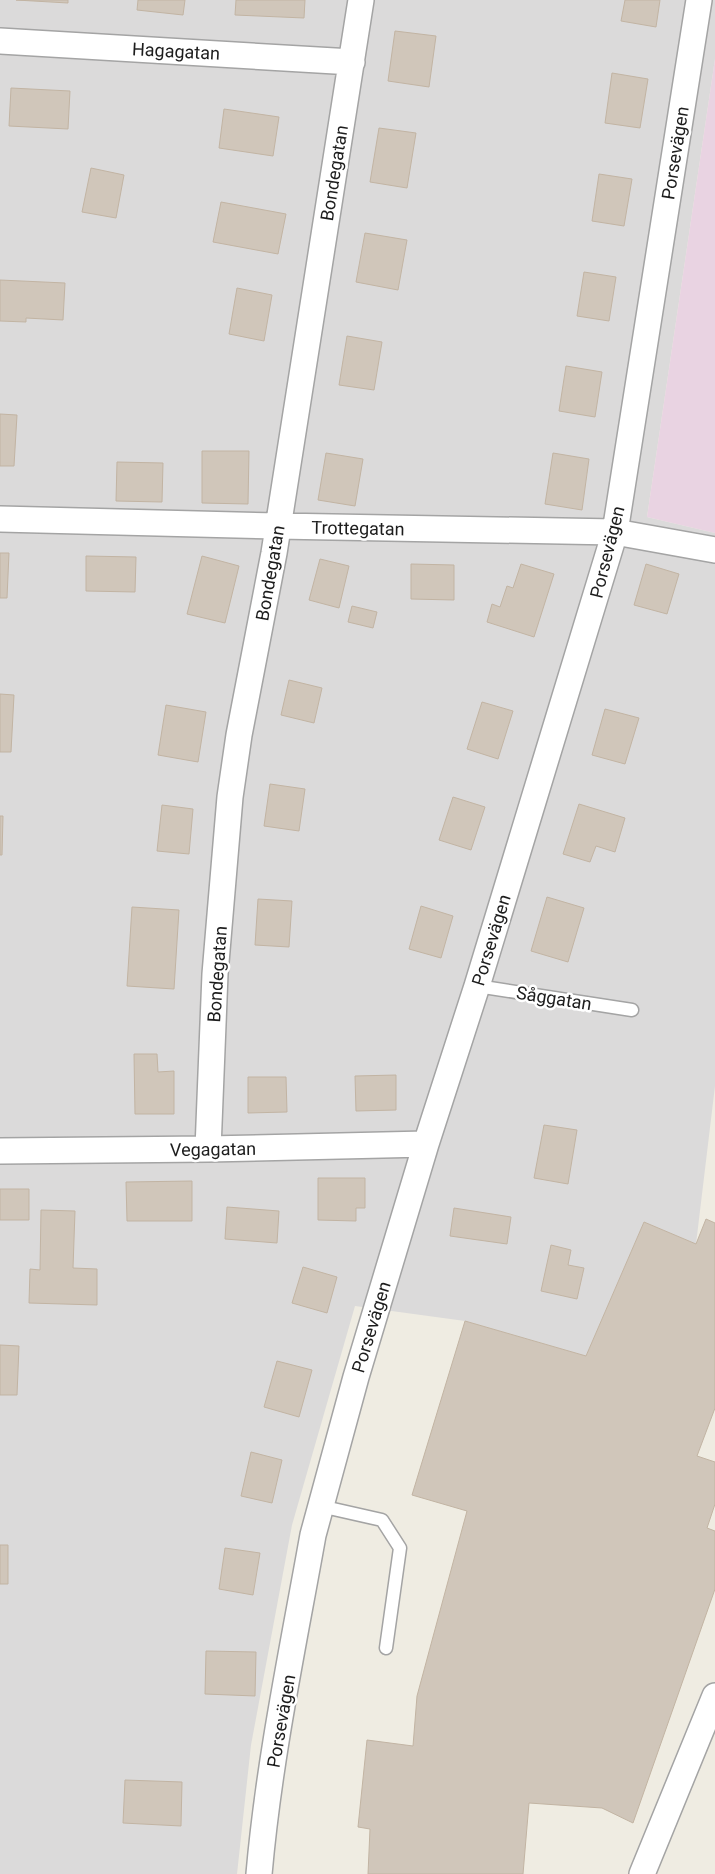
<svg xmlns="http://www.w3.org/2000/svg" width="715" height="1874" font-family="Roboto,sans-serif">
<rect width="100%" height="100%" fill="#efece2"/>
<path fill="#dbdada" d="M0,0H715V59L647,517L715,533V1086L696,1244L644,1222L586,1356L465,1321L355,1306L292,1525L251,1745L237,1874H0Z"/>
<path fill="#e9d3e2" d="M715,59V533L647,517Z"/>
<path fill="#d0c6ba" stroke="#c2b4a3" d="M16,0H68V3Z
M138,0H185L183,15L137,10Z
M236,0H305L304,18L235,15Z
M625,0H660L656,27L621,21Z
M395,31L436,36L429,87L388,81Z
M612,73L648,79L640,128L605,123Z
M11,88L70,91L68,129L9,126Z
M224,109L279,117L273,156L219,148Z
M379,128L416,133L407,188L370,182Z
M91,168L124,175L116,218L82,212Z
M599,174L632,179L624,226L592,221Z
M221,202L286,214L278,254L213,242Z
M365,233L407,240L398,290L356,282Z
M584,272L616,277L609,321L577,316Z
M0,280L65,283L63,320L26,318V322L0,321Z
M237,288L272,295L264,341L229,334Z
M347,336L382,342L374,390L339,385Z
M566,366L602,372L595,417L559,411Z
M0,414L17,415L14,466H0Z
M202,451H249L248,504L202,503Z
M326,453L363,459L355,506L318,500Z
M553,453L589,459L582,510L545,504Z
M117,462L163,463L162,502L116,501Z
M0,553H9L7,598H0Z
M86,556L136,557L135,592L86,591Z
M202,556L239,566L225,623L187,614Z
M320,559L349,566L339,608L309,600Z
M411,564L454,565V600L411,599Z
M521,564L554,574L534,637L487,622L492,604L500,607L507,586L513,588Z
M646,564L679,574L667,614L634,605Z
M352,606L377,612L373,628L348,622Z
M289,680L322,688L314,723L281,715Z
M0,694L14,695L11,752H0Z
M482,702L513,711L498,759L467,749Z
M166,705L206,712L198,762L158,755Z
M605,709L639,718L625,764L592,755Z
M270,784L305,789L299,831L264,826Z
M453,797L485,807L471,850L439,840Z
M579,804L625,818L615,852L596,846L590,862L563,854Z
M162,805L193,809L189,854L157,851Z
M0,816H3L2,855H0Z
M547,897L584,908L568,962L531,951Z
M258,899L292,901L289,947L255,945Z
M421,906L453,916L441,958L409,949Z
M132,907L179,910L174,989L127,986Z
M134,1054H157L158,1072L174,1071V1114H135Z
M396,1075V1110L356,1111L355,1076Z
M248,1077H286L287,1112L248,1113Z
M544,1125L577,1130L568,1184L534,1178Z
M318,1178H365V1208H356V1221L318,1220Z
M192,1181V1221H127L126,1182Z
M0,1189H29V1220H0Z
M227,1207L279,1211L277,1243L225,1239Z
M454,1208L511,1217L507,1244L450,1236Z
M41,1210L75,1211L73,1268L97,1269V1305L29,1303L30,1269L40,1270Z
M706,1219L715,1223V1408L697,1456L715,1462V1504L707,1528L715,1531V1589L633,1823L602,1808L529,1803L523,1874H368L370,1829L358,1827L367,1740L413,1746L417,1696L467,1511L412,1495L465,1321L586,1356L644,1222L696,1244Z
M551,1245L571,1250L568,1265L584,1268L577,1299L541,1291Z
M303,1267L337,1277L327,1313L292,1303Z
M0,1345L19,1346L17,1395H0Z
M277,1361L312,1370L299,1417L264,1407Z
M251,1452L282,1460L272,1503L241,1496Z
M0,1545H8V1584H0Z
M225,1548L260,1553L253,1595L219,1589Z
M206,1651L256,1652L255,1696L205,1694Z
M125,1780L182,1782L181,1826L123,1823Z"/>
<g fill="none" stroke-linecap="round" stroke-linejoin="round">
<g stroke="#a4a4a4" stroke-width="15">
<path id="service" d="M477,986L632,1010
M320,1506L382,1520L400,1548L386,1648"/>
</g>
<g stroke="#a4a4a4" stroke-width="28">
<path id="minor" d="M0,41L352,62
M0,519L278,526L615,532L715,550
M208,1149L215,974L230,797L239,735L274,553L361,0
M0,1151L208,1149L426,1144
M259,1874C269,1760 293,1647 313,1535L356,1377L426,1144L477,986L615,532L699,0
M642,1874L715,1696"/>
</g>
<use href="#service" stroke="#fff" stroke-width="12"/>
<use href="#minor" stroke="#fff" stroke-width="25"/>
</g>
<g text-anchor="middle" dominant-baseline="central" stroke-width="5" stroke-linejoin="round" paint-order="stroke">
<g font-size="18" fill="#1d1d1d" stroke="#fff">
<text transform="translate(176 51) rotate(3)">Hagagatan</text>
<text transform="translate(675 153) rotate(-81)">Porsevägen</text>
<text transform="translate(334 173) rotate(-81)">Bondegatan</text>
<text transform="translate(358 528) rotate(1)">Trottegatan</text>
<text transform="translate(607 552) rotate(-76)">Porsevägen</text>
<text transform="translate(270 573) rotate(-80)">Bondegatan</text>
<text transform="translate(491 940) rotate(-73)">Porsevägen</text>
<text transform="translate(217 974) rotate(-86)">Bondegatan</text>
<text transform="translate(554 998) rotate(9)">Såggatan</text>
<text transform="translate(213 1149) rotate(-1)">Vegagatan</text>
<text transform="translate(371 1327) rotate(-73)">Porsevägen</text>
<text transform="translate(281 1721) rotate(-80)">Porsevägen</text>
</g>
</g>
</svg>
